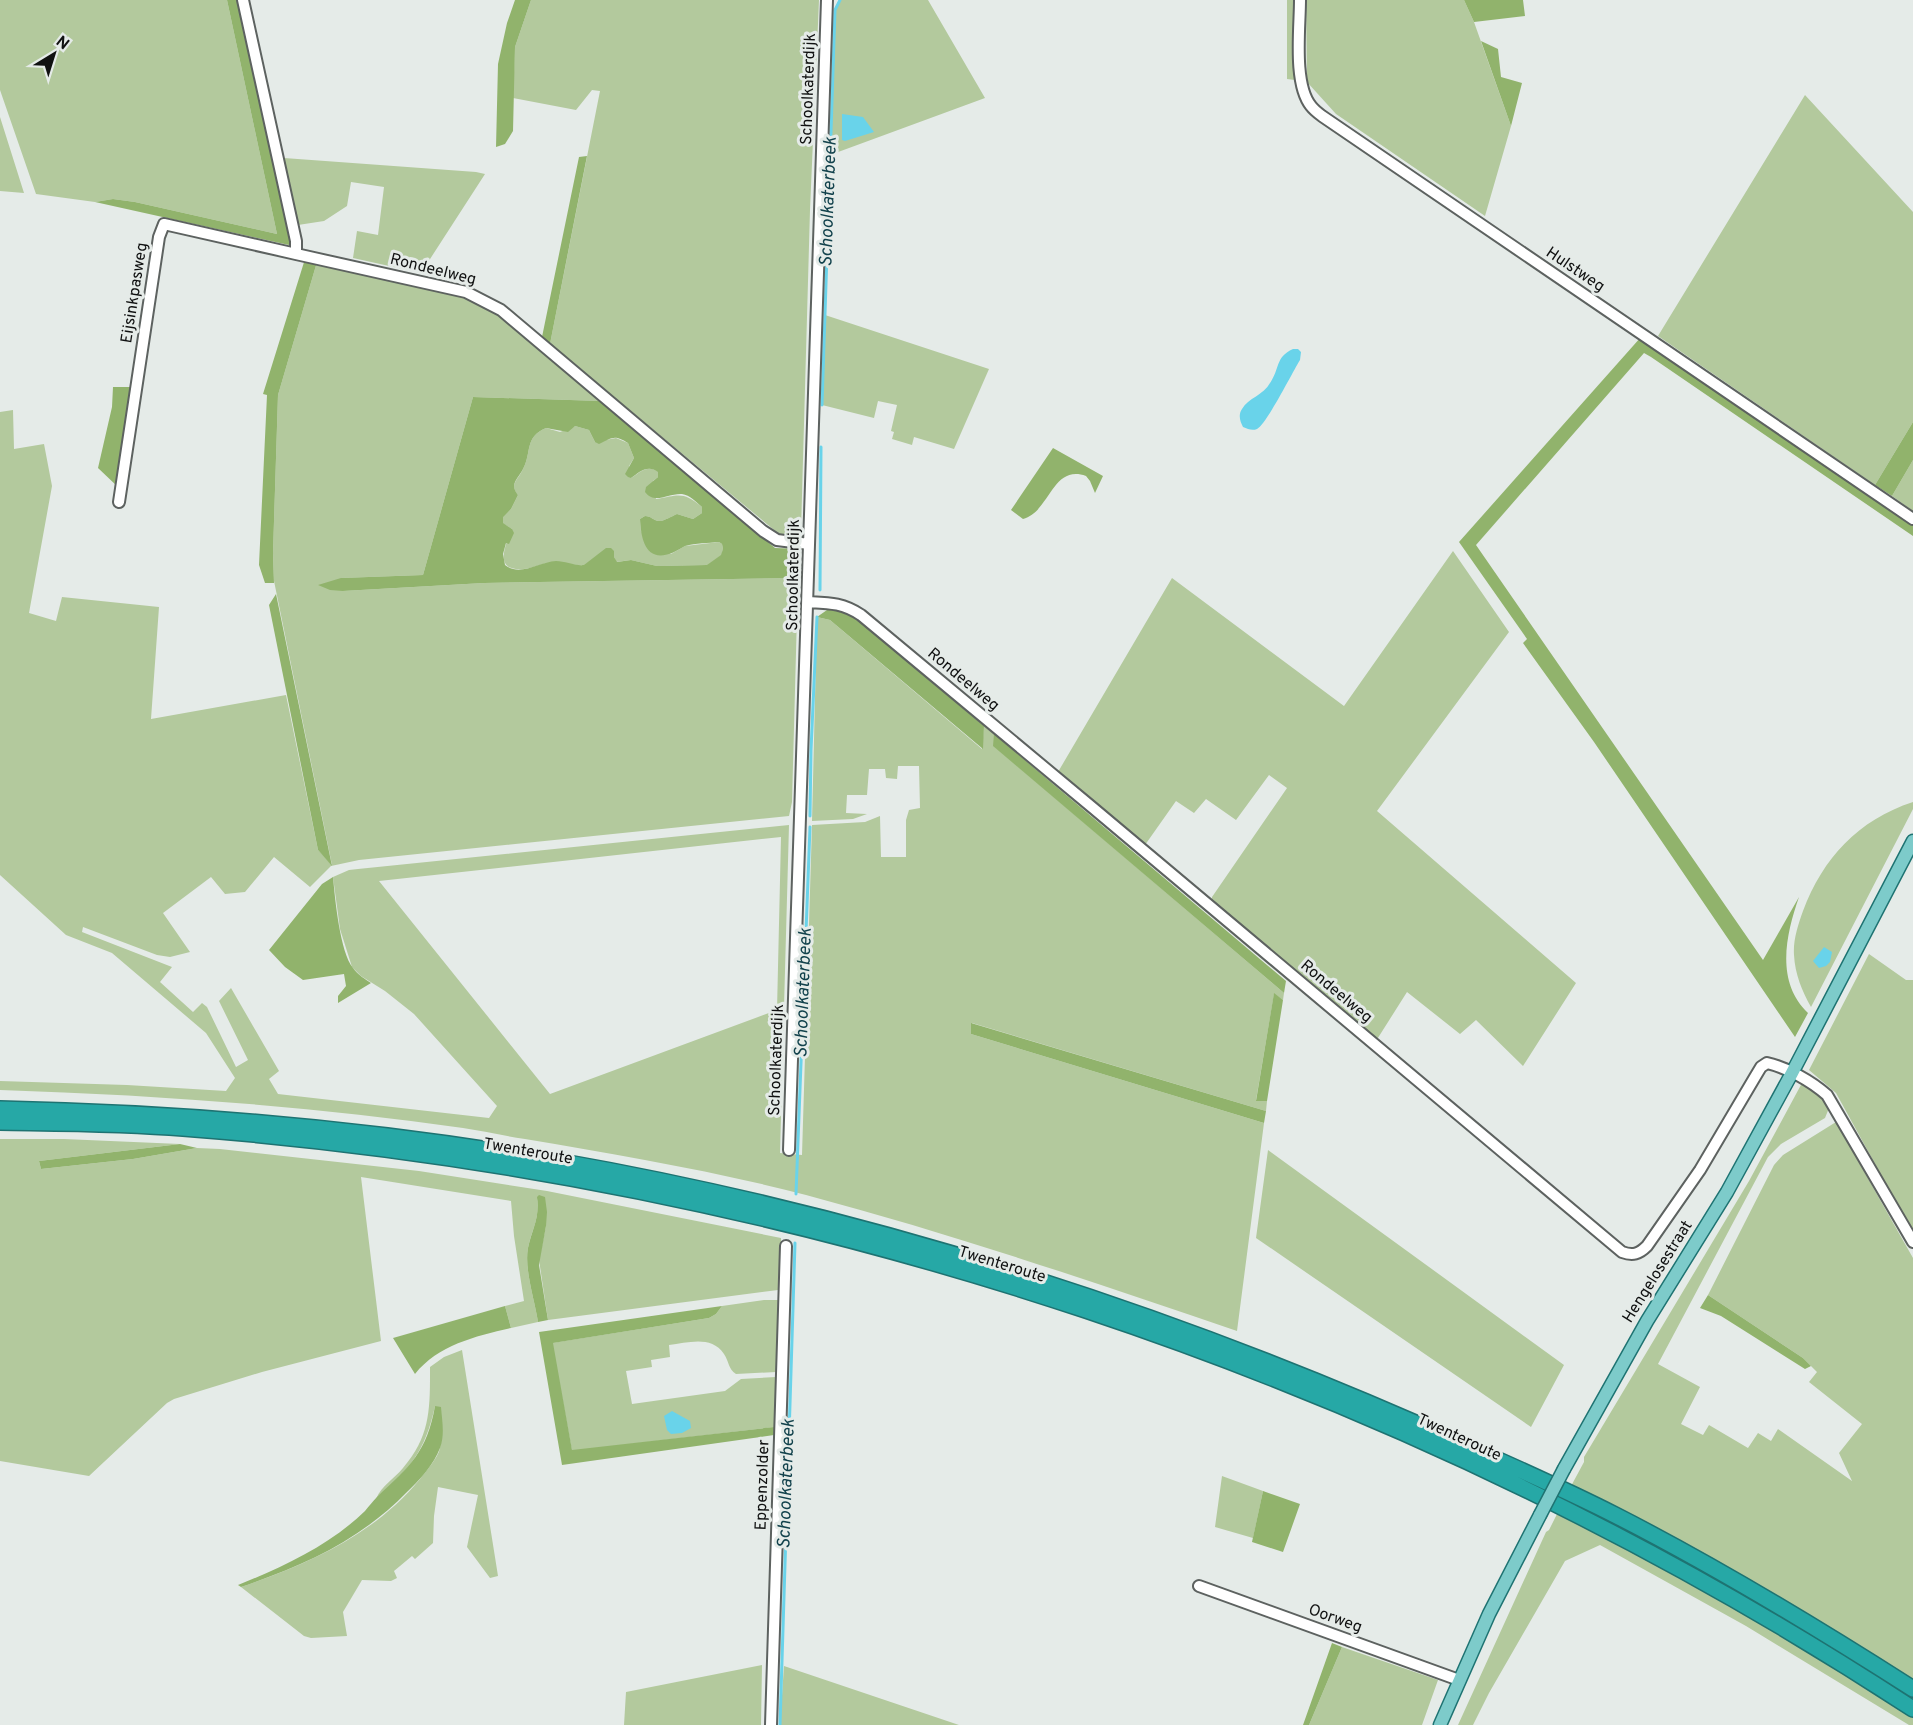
<svg xmlns="http://www.w3.org/2000/svg" width="1913" height="1725" font-family="Overpass,sans-serif">
<rect width="100%" height="100%" fill="#e5ebe8"/>
<path fill="#b3c99d" fill-rule="evenodd" d="M0,0H227L277,234L135,202L113,199L95,202L36,194L0,90Z
M531,0H819L810,210L801,531L798,540L785,539L550,344L600,91L592,90L576,110L513,98L515,47Z
M840,0H928L985,98L830,155L835,10Z
M1287,0H1294L1295,80L1287,79Z
M1306,0H1464L1474,22L1511,126L1485,216L1336,114L1307,82Z
M1805,95L1913,212V422L1875,485L1658,336Z
M0,117L24,193L0,191Z
M284,158L476,172L485,174L421,273L353,258L357,231L378,235L384,187L351,182L347,206L324,221L298,225Z
M317,262L479,300L601,401L473,397L423,575L341,578L343,591L484,583L798,578L792,802L789,816L359,860L331,866L310,887L274,857L245,892L225,894L211,877L163,913L190,952L170,957L157,955L83,927L82,932L172,967L160,982L193,1012L202,1003L207,1007L236,1067L248,1060L219,1001L231,988L279,1071L269,1079L278,1094L489,1118L497,1106L414,1014L385,991L361,976L352,967L340,929L333,877L349,870L358,869L789,825L780,1153L802,1155L812,825L865,822L880,816L881,857H906V820L909,810L920,808L919,766H898L897,779L886,778L885,769H869L867,795H847L846,813L867,814L853,819L812,821L817,617L830,620L982,749L984,726L994,734V746L1284,993L1283,1000L1274,994L1256,1100L1267,1101L1266,1111L972,1023L971,1034L1264,1123L1237,1331C1094,1282 952,1234 806,1195C714,1171 619,1155 525,1139C504,1136 484,1131 463,1128C310,1106 155,1095 0,1090V1081L127,1085L226,1091L235,1078L206,1033L112,953L66,935L0,875V412L13,410L14,449L44,444L52,486L29,613L56,621L62,597L159,607L151,719L286,695L318,850L332,865L274,581L273,553L278,395ZM781,837L777,1010L550,1094L379,881Z
M825,315L989,369L954,449L914,437L912,445L892,439L894,432L891,431L897,405L878,401L874,418L822,405Z
M575,426L589,430L595,442L616,438L628,443L634,458L629,466L631,478C640,472 648,464 659,472L658,477L653,481L656,499C679,495 683,491 702,507V513L693,519L677,514C672,516 663,522 658,521C653,520 651,516 645,516L640,519L641,531L671,554L685,546L719,542L722,544L723,549L722,555L708,565L657,566L631,560L616,562L614,557L602,552L585,565C573,566 562,562 551,563C542,563 533,568 524,569C493,572 505,546 512,529L502,523L503,516L511,509L518,495C509,484 518,480 523,469C532,453 524,437 546,428L560,432Z
M1913,460V511L1892,496Z
M1453,551L1509,632L1377,811L1576,983L1523,1066L1476,1020L1460,1034L1407,992L1376,1041L1212,902V897L1287,788L1269,775L1236,820L1206,799L1194,813L1176,801L1145,845L1058,772L1172,578L1344,706Z
M1913,802V809L1811,1007C1802,991 1795,974 1794,955C1793,940 1798,925 1803,911C1823,858 1858,820 1913,802Z
M1869,954L1906,980H1913V1233L1836,1093L1809,1070Z
M1802,1083L1820,1091L1829,1108L1825,1118L1781,1144L1768,1157L1658,1364L1700,1387L1681,1424L1703,1435L1709,1425L1748,1448L1758,1433L1771,1441L1778,1429L1852,1481L1839,1453L1862,1424L1809,1382L1817,1372L1803,1358L1708,1295L1774,1165L1783,1155L1836,1122L1913,1258V1682L1570,1488L1584,1462V1457L1749,1181Z
M0,1139H64L180,1144L39,1161L41,1169L133,1159L197,1148L220,1149L419,1171L547,1191L781,1238V1280L778,1290L548,1320L539,1260L546,1226L537,1197C540,1219 532,1228 528,1248C524,1269 535,1301 538,1322L511,1328L505,1306L524,1301L514,1236L511,1201L361,1177L381,1341L262,1372L174,1399L167,1403L89,1476L0,1461Z
M1268,1150L1564,1365L1531,1427L1256,1238Z
M764,1300H778L776,1372L736,1374C728,1369 729,1361 724,1354C711,1335 688,1343 669,1345L670,1357L651,1360L652,1367L626,1371L632,1404L725,1391L741,1379L776,1377L774,1427L572,1451L552,1343L709,1318L716,1314L722,1306Z
M462,1350L498,1576L490,1578L467,1547L478,1495L438,1487L434,1516L433,1543L415,1559L412,1556L394,1571L397,1578L391,1581L362,1580L343,1612L347,1636L311,1638L304,1636L241,1587C308,1564 374,1535 420,1479C426,1471 438,1458 440,1448C441,1438 436,1417 435,1406C425,1452 410,1468 376,1499C382,1485 394,1479 403,1468C431,1436 430,1407 430,1367L444,1357Z
M1222,1476L1263,1491L1253,1538L1215,1527Z
M1558,1512L1706,1587L1913,1714V1725H1909L1746,1626L1600,1545L1565,1561L1489,1693L1473,1725H1458L1546,1532L1549,1530Z
M1342,1647L1438,1680L1422,1725H1309Z
M762,1665L761,1725H624L626,1692Z
M784,1666L959,1725H780Z"/>
<path fill="#91b36c" fill-rule="evenodd" d="M227,0H238L292,242L289,245L95,202L113,199L135,202L277,234Z
M515,0H531L515,47L513,131L505,144L496,147L498,64L507,23Z
M1464,0H1523L1525,16L1474,22Z
M1481,41L1498,49L1501,77L1522,83L1511,126Z
M587,156L550,344L542,337L579,157Z
M305,259L317,262L278,395L273,553L274,583H265L259,565L267,395L263,394Z
M1641,337L1913,523V536L1651,357L1644,353L1476,545L1763,960L1799,897C1786,934 1775,982 1808,1013L1795,1037L1594,742L1523,643L1527,639L1459,542Z
M113,387H133L118,487L98,468L112,407Z
M473,397L601,401L775,548L801,549L798,578L484,583L343,591L330,590L318,585L341,578L423,575ZM575,426L589,430L595,442L599,444C612,438 614,434 628,443L634,458L625,474L628,477L631,478C639,472 648,464 658,472V477L646,487L645,492C655,505 668,493 682,494C690,495 696,502 702,507V513L693,519L677,514C672,516 663,522 658,521C653,520 651,516 645,516L640,519C641,540 646,563 672,553C677,551 681,548 685,546C696,543 708,543 719,542L722,544L723,549L721,555L707,565L657,566L631,560L617,562L614,557V551L611,548H606L584,565C575,566 565,561 556,561C539,562 520,577 505,565L503,554L506,543L509,544L514,533L512,529L503,523V517L511,509L518,495C509,484 518,479 523,469C532,453 524,437 546,428L568,432Z
M1913,422V460L1892,496L1875,485Z
M1053,448L1103,476L1095,493L1090,481L1086,476C1052,464 1050,512 1023,519L1011,510Z
M276,594L332,866L318,850L269,605Z
M827,610H837L854,617L984,726L983,749L830,620L817,617Z
M994,734L1286,981L1284,993L993,746Z
M333,877C335,899 340,952 353,968C358,975 365,979 371,983L338,1003V996L346,986L344,974L303,980L285,967L269,950L322,884Z
M1274,993L1283,1000L1267,1101H1256Z
M971,1023L1266,1111L1264,1123L971,1034Z
M180,1144L197,1148L133,1159L41,1169L39,1161Z
M539,1195L545,1197L547,1212L546,1226L539,1265L548,1320L538,1322C535,1301 524,1269 528,1248C532,1229 540,1218 537,1197Z
M1708,1295L1803,1358L1811,1366L1805,1369L1721,1316L1700,1308Z
M505,1306L511,1328C476,1336 438,1345 415,1374L393,1338Z
M722,1306L716,1314L709,1318L553,1343L572,1450L774,1427V1435L562,1465L539,1332Z
M435,1406L441,1407C442,1420 445,1435 440,1448C434,1464 420,1480 407,1492C359,1541 305,1565 241,1587L238,1585C283,1567 330,1545 365,1511C369,1506 373,1501 377,1497C410,1466 427,1452 435,1406Z
M1263,1491L1300,1504L1283,1552L1252,1542Z
M1332,1643L1342,1647L1309,1725H1303Z"/>
<path fill="#69d3ea" d="M842,114L863,117L874,132L845,141L842,140Z
M1293,349H1298L1301,352L1300,360C1292,373 1266,425 1257,429C1252,431 1248,429 1243,427C1240,421 1238,415 1242,409C1248,398 1264,395 1270,383C1280,369 1275,357 1293,349Z
M1824,947L1832,952L1830,962L1826,966L1819,968L1813,961Z
M672,1411L690,1421L691,1428L682,1433L671,1434L667,1430L664,1416Z"/>
<g fill="none" stroke-linecap="round" stroke-linejoin="round">
<path stroke="#69d3ea" stroke-width="3" d="M822,405L835,10L840,0
M820,590L821,447
M810,816L811,750L817,617
M796,1194L810,827
M780,1725L795,1243"/>
<g stroke="#5d6260" stroke-width="14">
<path id="minor" d="M243,0L296,241V254L466,292L501,310L763,531L777,540L809,544
M1300,0C1300,28 1293,84 1311,106C1314,110 1318,113 1322,116L1913,519
M119,502L159,237L164,224L296,254
M809,602C830,603 843,603 861,615L1093,808L1622,1252C1633,1256 1639,1254 1647,1246L1700,1170L1755,1077L1761,1067L1767,1063C1788,1068 1811,1081 1827,1095L1913,1242
M789,1150L827,0
M1199,1586L1459,1680
M771,1725L786,1246"/>
</g>
<g stroke="#1e7372" stroke-width="15">
<path id="major" d="M1564,1469L1647,1321L1727,1192L1792,1073L1913,841
M1440,1725L1489,1614L1540,1515"/>
</g>
<g stroke="#1e7372" stroke-width="18">
<path id="highway" d="M0,1109C186,1113 373,1129 557,1161C870,1216 1177,1315 1467,1446C1516,1468 1566,1490 1615,1515C1717,1567 1816,1627 1913,1689
M0,1122C61,1123 122,1123 183,1128C796,1175 1398,1372 1913,1709"/>
</g>
<use href="#minor" stroke="#fff" stroke-width="10"/>
<use href="#major" stroke="#7dcbca" stroke-width="12"/>
<use href="#highway" stroke="#26a8a6" stroke-width="15"/>
<g stroke="#1e7372" stroke-width="15" stroke-linecap="butt">
<path id="major-bridge" d="M1540,1515L1564,1469"/>
</g>
<use href="#major-bridge" stroke="#7dcbca" stroke-width="12"/>
</g>
<g text-anchor="middle" dominant-baseline="central" stroke-width="6" stroke-linejoin="round" paint-order="stroke">
<g font-size="16" fill="#101111" stroke="#e5ebe8">
<text transform="translate(809 89) rotate(-88)">Schoolkaterdijk</text>
<text transform="translate(433 270) rotate(14)">Rondeelweg</text>
<text transform="translate(1575 270) rotate(34)">Hulstweg</text>
<text transform="translate(135 293) rotate(-81)">Eijsinkpasweg</text>
<text transform="translate(794 575) rotate(-89)">Schoolkaterdijk</text>
<text transform="translate(963 680) rotate(40)">Rondeelweg</text>
<text transform="translate(1336 992) rotate(40)">Rondeelweg</text>
<text transform="translate(777 1060) rotate(-88)">Schoolkaterdijk</text>
<text transform="translate(528 1152) rotate(10)">Twenteroute</text>
<text transform="translate(1002 1265) rotate(17)">Twenteroute</text>
<text transform="translate(1658 1272) rotate(-58)">Hengelosestraat</text>
<text transform="translate(1459 1438) rotate(25)">Twenteroute</text>
<text transform="translate(763 1485) rotate(-88)">Eppenzolder</text>
<text transform="translate(1335 1619) rotate(20)">Oorweg</text>
</g>
<g font-size="18" font-style="italic" fill="#12424c" stroke="#e5ebe8">
<text transform="translate(829 202) rotate(-88)">Schoolkaterbeek</text>
<text transform="translate(804 993) rotate(-88)">Schoolkaterbeek</text>
<text transform="translate(787 1484) rotate(-88)">Schoolkaterbeek</text>
</g>
</g>
<g transform="translate(54 54) rotate(38)" stroke="#e5ebe8" stroke-width="4.5" paint-order="stroke">
<path d="M0-4.5L10 22L0 15L-10 22Z" fill="#101111"/>
<text y="-9" font-size="16" font-weight="bold" text-anchor="middle" fill="#101111">N</text>
</g>
</svg>
